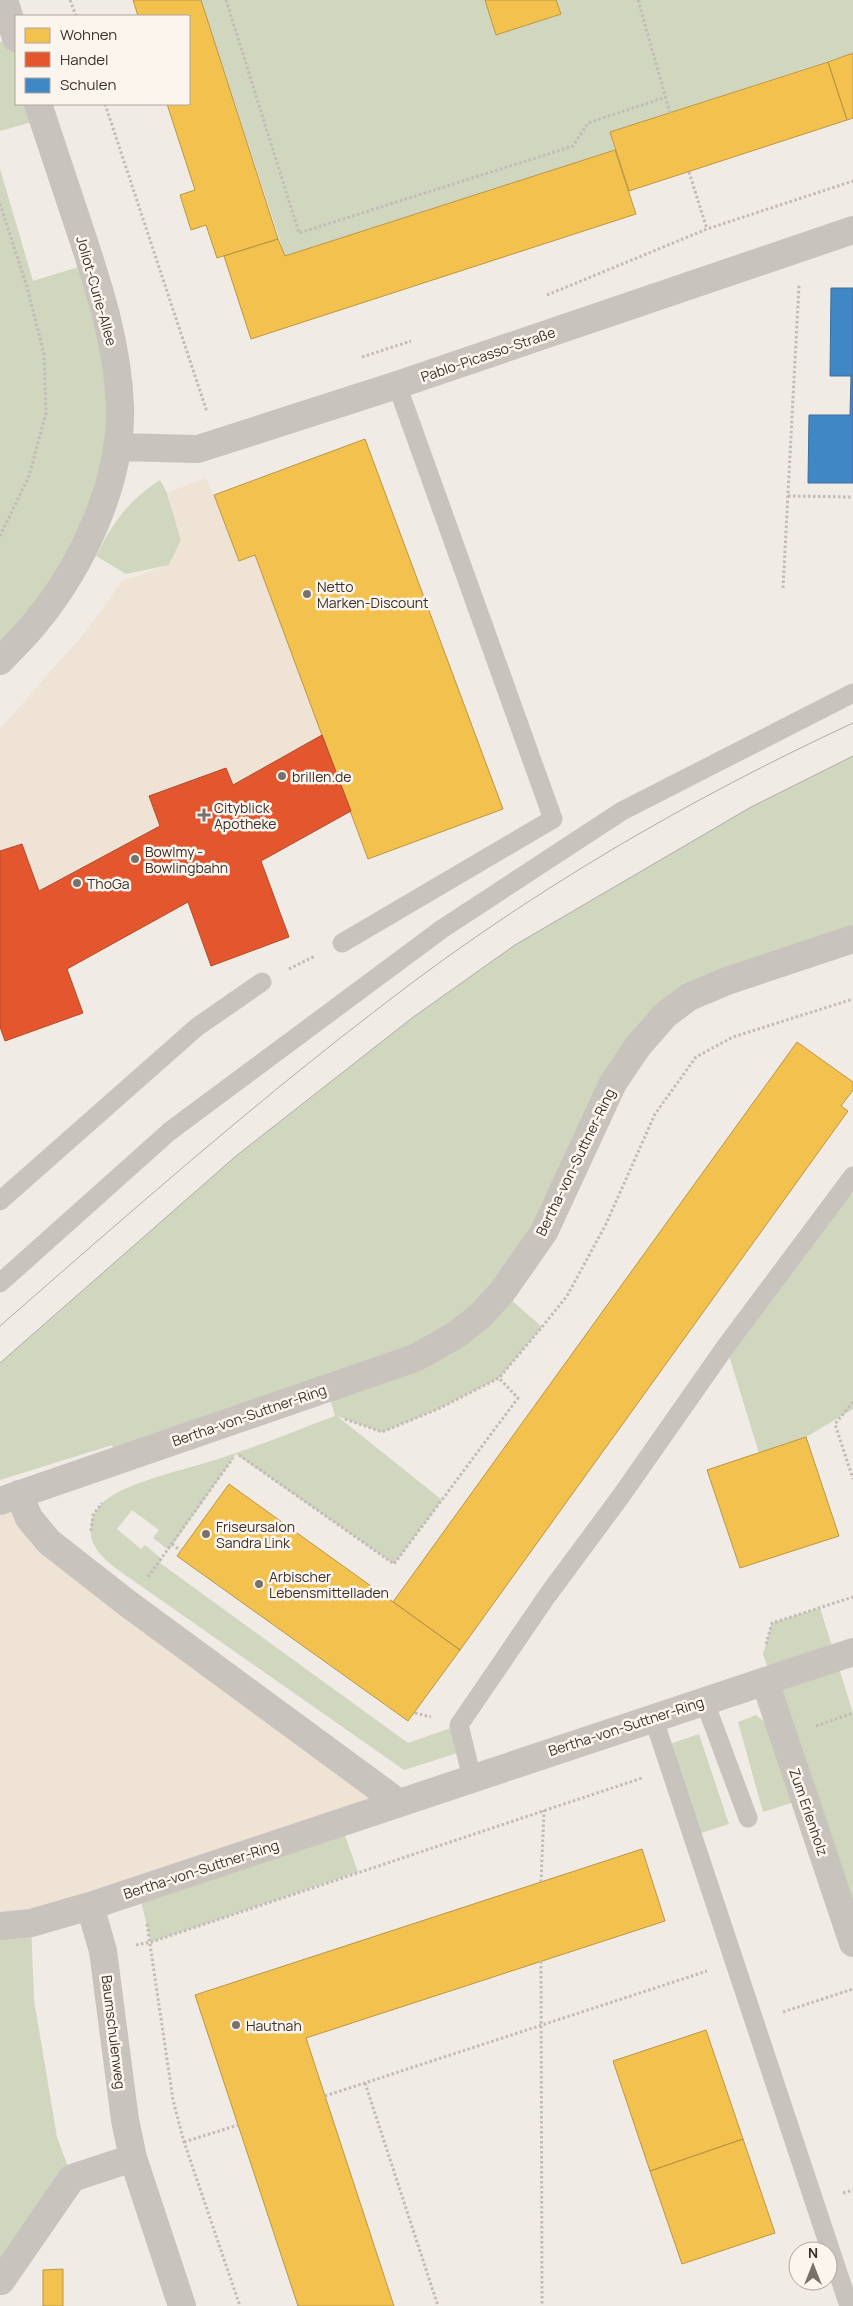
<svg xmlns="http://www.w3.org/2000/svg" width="853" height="2306" font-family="Manrope,sans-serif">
<rect width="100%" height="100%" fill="#f0ebe5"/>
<path fill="#d1d6bf" d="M201,0H485L496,35L560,14L556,0H853V53L610,132L615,150L285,256Z
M16,37V104H38L43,119L0,131V42Z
M0,169L33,281L91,263L115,352L100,508L0,661Z
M160,480L167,493L181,540L169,565L126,574L96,556C113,522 128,501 160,480Z
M853,756V939L665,1015L502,1292L542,1327L499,1378L438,1409L382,1432L337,1416L442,1500L394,1564L236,1454L169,1550L153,1538L159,1530L132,1510L117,1529L141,1549L145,1545L162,1559L160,1563L408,1743L459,1725L464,1751L404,1770L141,1586C125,1574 95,1558 91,1536C89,1520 96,1506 110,1497C138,1479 188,1469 221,1458C259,1446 297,1430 335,1416L327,1388L118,1460L112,1445L0,1480V1363L236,1156L412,1018L515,945L751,807Z
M849,1182L853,1196V1409L806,1437L759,1453L726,1346Z
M820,1608L853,1713V1943L804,1799L763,1812L738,1722L756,1715L783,1736L791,1734L763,1654L772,1623Z
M699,1734L729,1824L692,1836L670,1744Z
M340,1822L358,1872L151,1942L138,1889Z
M31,1923L34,2000L57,2137L72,2178L0,2282V1926Z"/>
<path fill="#eee3d5" d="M206,478L239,561L255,555L322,735L233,785L226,768L149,796L160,826L39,891L22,844L0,851V729L87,630L122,581L169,565L181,540L167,493Z
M0,1501L29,1518L399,1803L0,1926Z"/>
<path fill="#f2c14e" stroke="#bb9644" d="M133,0H201L278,239L217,258L206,225L191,230L180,195L195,190L167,104H189V16H138Z
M485,0H556L561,14L496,35Z
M853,53V118L847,120L828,62Z
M828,62L847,120L629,191L610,132Z
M615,150L636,214L251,339L224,256L278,239L285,256Z
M365,439L503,809L368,859L255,555L239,561L214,495Z
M797,1042L853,1082V1090L841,1106L848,1111L460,1650L393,1602Z
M806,1437L839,1536L740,1568L707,1470Z
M229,1484L460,1650L408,1721L177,1556Z
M642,1849L665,1921L306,2038L394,2306H298L195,1995Z
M706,2030L743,2139L650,2171L613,2061Z
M743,2139L775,2233L682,2264L650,2171Z
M63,2269V2306H43V2270Z"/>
<path fill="#e4572e" stroke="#b14b2d" d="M322,735L351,811L261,861L289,937L211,966L188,902L67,969L83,1013L5,1041L0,1027V851L22,844L39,891L160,826L149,796L226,768L233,785Z"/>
<path fill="#3f88c5" stroke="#3e6e97" d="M831,288H853V483H808L809,415H850L851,376H830Z"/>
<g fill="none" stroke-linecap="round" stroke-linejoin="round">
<path stroke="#c2bbb6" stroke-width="3" stroke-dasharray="2.5 2.5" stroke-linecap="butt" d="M70,0L76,16
M226,0L299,233L573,146L588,123L666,97
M638,0L670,113
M105,104L206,409L209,408
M689,172L707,229
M0,204L27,287L44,354L46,413L29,476L0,536
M547,295L707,229L853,181
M362,357L411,341
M788,496L853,497
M783,588L799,285
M289,969L315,956
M853,1402L835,1424L853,1479
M345,1419L382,1432L438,1409L499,1378L542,1327L567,1296L606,1224L655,1114L696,1057L733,1037L853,999
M239,1455L394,1564L518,1398L499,1378
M91,1531L93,1515L102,1503
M172,1544L181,1551
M148,1577L233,1458
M766,1644L772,1623L853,1597
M415,1713L431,1717
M816,1726L853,1713
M541,1882L544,1810
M147,1924L173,2100L184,2142L240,2306
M136,1945L151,1942L642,1778
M541,1961L542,2306
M783,2012L853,1989
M365,2083L438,2306
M325,2096L707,1971
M184,2142L238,2125
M843,2193L853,2190"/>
<path stroke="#c9c3be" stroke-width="19" d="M342,943L553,819L397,385
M0,1201L197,1027L262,982
M0,1283L170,1131L442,929L622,811L853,693
M704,1700L748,1818
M653,1717L849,2306
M472,1778L459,1725L547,1596L621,1496L726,1346L853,1176"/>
<path stroke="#c9c3be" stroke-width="28" d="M4,0L16,38
M117,447L198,449L397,385L853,230
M0,661C12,648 25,636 36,622C83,565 122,481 120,407C118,345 99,287 80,230C66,188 52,146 38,104
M19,1494L29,1518L49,1542L127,1603L399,1803
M0,1501L415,1358L456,1335L480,1316L502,1292L544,1232L613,1083L638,1046L665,1015L689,997L727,981L853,939
M765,1681L853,1943
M90,1906L103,1951L125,2120L133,2158L182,2306
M0,1926L31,1923L90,1906L853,1652
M1,2281L72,2178L133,2158"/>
<path stroke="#b1aca8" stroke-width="1" d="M0,1326C127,1215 254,1103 388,1001C531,891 689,799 853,723
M0,1363L236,1156L412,1018L515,945L751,807L853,756"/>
</g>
<g fill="#7a716c" stroke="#fbf5ee" stroke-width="2">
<circle cx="307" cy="594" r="5"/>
<circle cx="282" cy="776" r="5"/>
<path d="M201.5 807.5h5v5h5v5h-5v5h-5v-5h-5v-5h5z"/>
<circle cx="135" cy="859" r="5"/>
<circle cx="77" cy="883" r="5"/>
<circle cx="206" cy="1534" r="5"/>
<circle cx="259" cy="1584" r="5"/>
<circle cx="236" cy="2025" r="5"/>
</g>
<g text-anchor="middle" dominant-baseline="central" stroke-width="5" stroke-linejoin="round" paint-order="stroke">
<g font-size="14" fill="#3b302b" stroke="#fbf5ee">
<text transform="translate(97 291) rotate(74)">Joliot-Curie-Allee</text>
<text transform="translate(488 354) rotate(-19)">Pablo-Picasso-Straße</text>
<text transform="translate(575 1162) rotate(-64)">Bertha-von-Suttner-Ring</text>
<text transform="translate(249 1415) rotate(-19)">Bertha-von-Suttner-Ring</text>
<text transform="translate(626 1726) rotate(-18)">Bertha-von-Suttner-Ring</text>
<text transform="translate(809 1812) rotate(71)">Zum Erlenholz</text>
<text transform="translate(201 1869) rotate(-18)">Bertha-von-Suttner-Ring</text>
<text transform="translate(114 2032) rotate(83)">Baumschulenweg</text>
</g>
<g font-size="14" fill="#3b302b" stroke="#fbf5ee" text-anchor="start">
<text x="317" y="586">Netto<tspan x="317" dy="16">Marken-Discount</tspan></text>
<text x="292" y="776">brillen.de</text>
<text x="214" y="807">Cityblick<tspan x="214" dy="16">Apotheke</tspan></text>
<text x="145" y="851">Bowlmy -<tspan x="145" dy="16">Bowlingbahn</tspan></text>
<text x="87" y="883">ThoGa</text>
<text x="216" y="1526">Friseursalon<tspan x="216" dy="16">Sandra Link</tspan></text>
<text x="269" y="1576">Arbischer<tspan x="269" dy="16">Lebensmittelladen</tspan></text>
<text x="246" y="2025">Hautnah</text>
</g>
</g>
<rect x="15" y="15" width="175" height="90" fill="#fbf5ee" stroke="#aea6a0"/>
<rect x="25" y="28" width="25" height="15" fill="#f2c14e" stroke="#aea6a0"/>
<text x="60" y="40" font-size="15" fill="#3b302b">Wohnen</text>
<rect x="25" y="52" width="25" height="15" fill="#e4572e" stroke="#aea6a0"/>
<text x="60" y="65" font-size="15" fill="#3b302b">Handel</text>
<rect x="25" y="78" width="25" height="15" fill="#3f88c5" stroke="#aea6a0"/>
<text x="60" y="90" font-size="15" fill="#3b302b">Schulen</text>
<g transform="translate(813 2266)"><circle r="24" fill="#fbf5ee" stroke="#aea6a0"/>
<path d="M0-4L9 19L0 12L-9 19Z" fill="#7a716c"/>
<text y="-8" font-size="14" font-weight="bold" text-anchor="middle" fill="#3b302b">N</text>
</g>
</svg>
